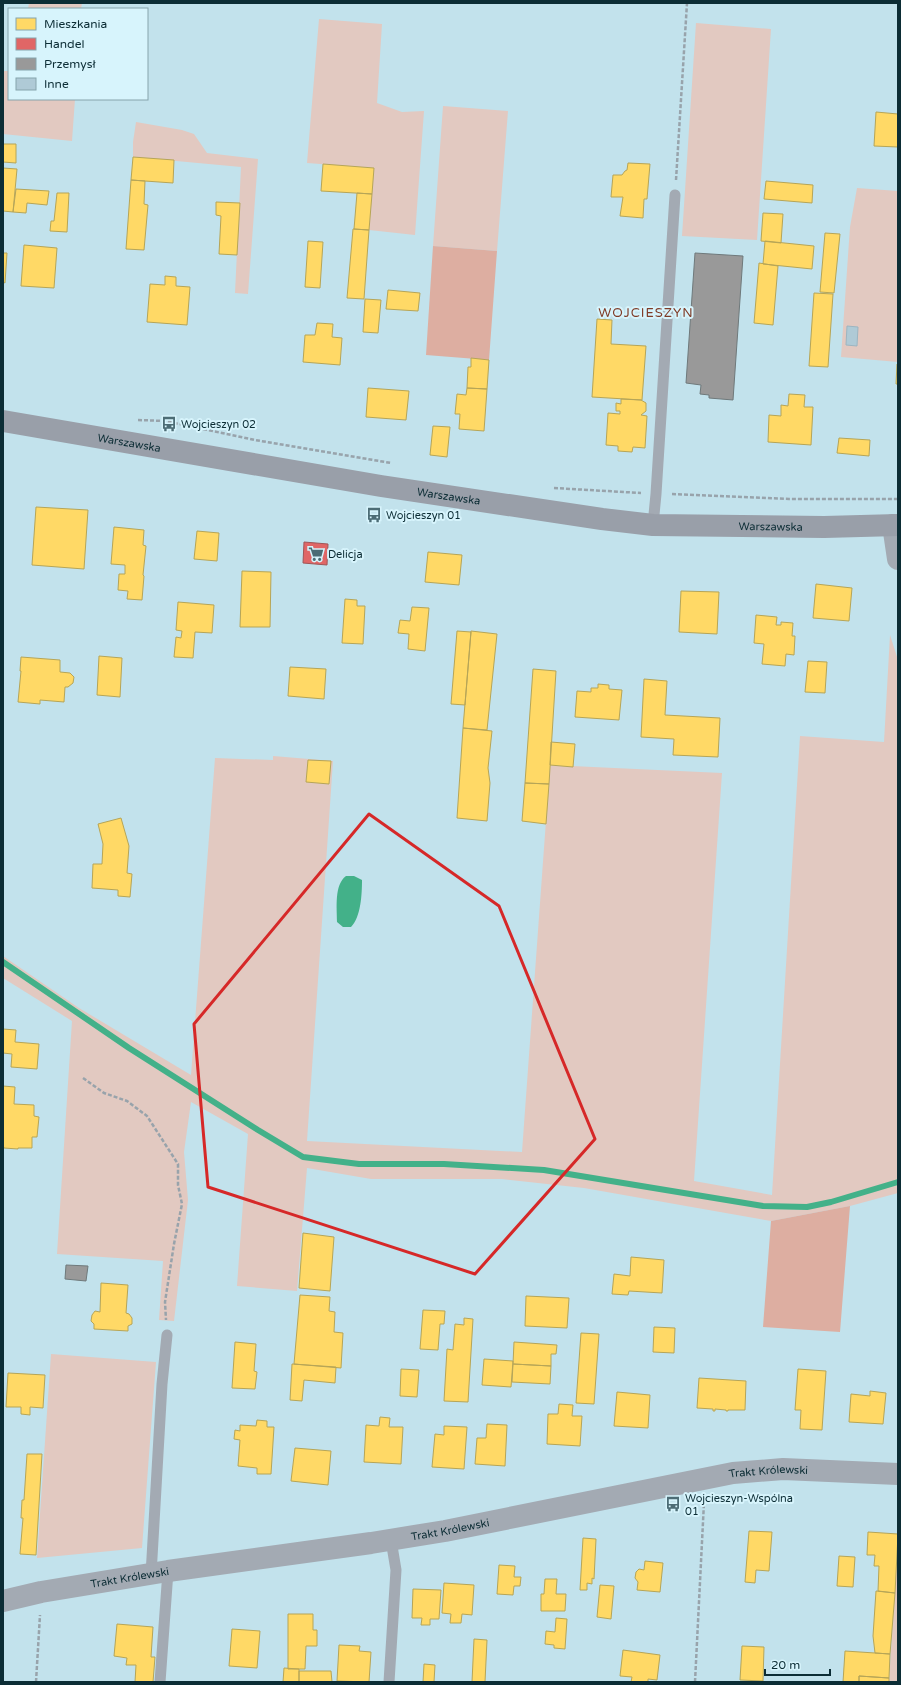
<svg xmlns="http://www.w3.org/2000/svg" width="901" height="1685" font-family="'Varela Round',sans-serif">
<rect width="100%" height="100%" fill="#c2e2ec"/>
<path fill="#e2c9c1" d="M29,3H82L81,9H28Z
M319,19L382,24L377,103L402,112L424,111L415,235L369,230L373,168L307,163Z
M696,23L771,29L757,240L682,236Z
M3,71H9V99H75L72,141L3,134Z
M443,106L508,111L497,251L433,246Z
M136,122L182,130L194,134L207,153L258,159L248,294L235,293L241,167L133,157V142Z
M857,188L898,191V362L841,357L850,227Z
M890,635L898,660V1193L850,1206L771,1221L584,1188L502,1179H371L307,1168L297,1291L237,1286L248,1134L191,1102L184,1152L188,1200L174,1321L159,1320L163,1261L57,1254L72,1021L3,978V956L79,1008L191,1075L215,758L273,760V756L333,761L307,1141L522,1152L550,765L722,773L694,1181L772,1195L800,736L884,742Z
M51,1354L156,1362L142,1548L37,1558Z
M898,1539V1682H889Z"/>
<path fill="#ddaea1" d="M433,246L497,251L489,360L426,355Z
M850,1206L840,1332L763,1327L771,1221Z"/>
<path fill="#43b189" d="M346,876H354L362,880C362,894 361,917 351,927H343L337,922C337,908 334,885 346,876Z"/>
<path fill="#ffd966" stroke="#b6a557" d="M876,112L898,114V147L874,146Z
M3,144H16V163L3,162Z
M133,157L174,160L173,183L131,180Z
M628,163L650,164L647,199H644L643,218L620,216L623,197H611L613,175H622L625,171L627,170Z
M323,164L374,168L372,194L321,191Z
M3,168L17,169L13,212L3,211Z
M131,180L145,181L144,204L148,205L144,250L126,249Z
M766,181L813,185L812,203L764,199Z
M16,189L49,191L47,205L27,203L26,213L13,212Z
M57,193H69L67,232L50,231L51,221H54Z
M357,193L372,194L369,230L354,229Z
M216,202L240,203L237,255L219,254L221,216L216,215Z
M763,213L783,214L781,243L761,241Z
M353,229L369,230L364,299L347,298Z
M825,233L840,234L834,293L820,292Z
M308,241L323,242L320,288L305,287Z
M765,241L814,246L812,269L763,264Z
M24,245L57,248L54,288L21,286Z
M3,253H7L5,283L3,282Z
M759,263L778,266L773,325L754,323Z
M165,276L176,277V286L190,287L187,325L147,322L150,284L165,285Z
M388,290L420,293L418,311L386,309Z
M814,293L833,294L828,367L809,366Z
M365,299L381,300L378,333L363,332Z
M597,319L612,320L611,344L646,346L642,400L592,397Z
M317,323L333,324L332,337L342,338L340,365L303,362L305,335H315Z
M471,358L489,360L487,389L467,388L468,367H471Z
M897,364H898V384H896Z
M368,388L409,391L406,420L366,417Z
M467,388L487,389L484,431L459,429L460,414H455L457,394L466,395Z
M789,394L805,395L804,407H813L811,445L768,442L769,415L781,416V405L788,406Z
M621,399L641,400L646,403V411L641,415L647,416L645,448L633,447L632,452L618,451V446L606,445L608,413L620,414V411H616V403L621,404Z
M433,426L450,427L447,457L430,455Z
M839,438L870,440L869,456L837,453Z
M36,507L88,510L84,569L32,565Z
M114,527L144,530L143,545L146,546L143,575L144,576L142,600L127,599L128,591L118,590L119,574H125V565L111,564Z
M197,531L219,533L217,561L194,559Z
M428,552L462,555L459,585L425,582Z
M242,571L271,572L270,627H240Z
M816,584L852,588L849,621L813,618Z
M681,591L719,592L717,634L679,632Z
M345,599L357,600V606H365L363,644L342,643Z
M178,602L214,605L212,633L195,632L193,658L174,657L176,637L181,638L182,631L176,630Z
M412,607L429,608L425,651L408,649L409,634L398,633L400,620L410,621Z
M756,615L777,617L776,625H781V622L793,623L792,636H795L794,655L786,654L785,666L762,664L764,644L754,643Z
M457,631L471,632L465,705L451,704Z
M471,631L497,634L487,730L463,728Z
M99,656L122,658L120,697L97,695Z
M21,657L60,660V672L70,673L74,677L73,683L68,687H65L64,702L40,700V704L18,702L21,671H20Z
M808,661L827,662L825,693L805,692Z
M290,667L326,669L324,699L288,696Z
M533,669L556,671L549,784L525,783Z
M644,679L667,681L665,715L720,718L718,757L673,755L674,739L641,737Z
M598,684L609,685V689L622,690L619,720L575,717L577,691L591,692V688H598Z
M463,728L492,731L488,768L490,783L487,821L457,818Z
M551,742L575,744L573,767L550,765Z
M308,760L331,761L329,784L306,782Z
M525,783L549,784L546,824L522,821Z
M121,818L129,846L127,873L132,874L130,897L118,896V890L92,888L93,864H102L103,844L98,824Z
M3,1029L16,1030L15,1042L39,1044L37,1069L11,1067L12,1054L3,1053Z
M3,1086L15,1087L14,1104L34,1105V1116L39,1117L37,1137H32V1148H18V1149L4,1148L3,1146Z
M303,1233L334,1237L330,1291L299,1288Z
M631,1257L664,1260L662,1293L629,1291L628,1295L612,1294L614,1274L630,1276Z
M101,1283L128,1285L126,1313L129,1314L132,1318V1324L128,1326V1331L94,1329V1324L91,1321L92,1315L95,1311L100,1312Z
M300,1295L330,1297L329,1311L335,1312L334,1332L343,1333L341,1368L294,1364Z
M526,1296L569,1298L567,1328L525,1326Z
M423,1310L445,1311L444,1324H440L438,1350L420,1349Z
M464,1318L473,1319L468,1402L444,1401L447,1349L453,1350L455,1324L464,1325Z
M654,1327L675,1328L674,1353L653,1352Z
M581,1333L599,1334L594,1404L576,1403Z
M235,1342L256,1344L254,1371L257,1372L255,1389L232,1388Z
M514,1342L557,1345L556,1354H551V1366L513,1364Z
M484,1359L513,1361L511,1387L482,1385Z
M292,1364L336,1367L335,1383L304,1380L302,1401L290,1400Z
M513,1364L551,1366L550,1384L512,1382Z
M401,1369L419,1370L417,1397L400,1396Z
M798,1369L826,1371L822,1430L800,1429L801,1410H795Z
M8,1373L45,1375L43,1408L30,1407V1415L21,1414V1407H6Z
M699,1378L746,1381L745,1410H728V1411H726V1410L715,1409V1411H713V1409L697,1408Z
M870,1391L886,1393L883,1424L849,1422L851,1394L870,1396Z
M617,1392L650,1395L648,1428L614,1426Z
M559,1404L573,1405L572,1416H582L580,1446L547,1444L548,1414H558Z
M380,1417L390,1418L389,1427H403L401,1464L364,1462L366,1425L379,1426Z
M257,1420L267,1421V1427H274L271,1474H257V1468L238,1466L240,1440L234,1439L235,1430L240,1431V1425L256,1426Z
M487,1424L507,1425L505,1466L475,1464L477,1438H486Z
M444,1426L467,1427L464,1469L432,1467L435,1434L444,1435Z
M295,1448L331,1451L328,1485L291,1481Z
M27,1454H42L36,1555L20,1554L23,1518H21L22,1500H24Z
M749,1531L772,1532L769,1571L756,1570L755,1583L745,1582Z
M868,1532L898,1534L895,1593L878,1591L879,1566H874L875,1555H867Z
M583,1538L596,1539L594,1579L592,1578V1584L587,1583V1590H580Z
M839,1556L855,1557L853,1587L837,1586Z
M645,1561L663,1563L660,1592L637,1590L638,1582L635,1578L636,1572L639,1569L644,1570Z
M499,1565L515,1566L514,1577H521L520,1586H514L513,1595L497,1594Z
M545,1579H557L556,1594H566L565,1611H541V1594H544Z
M444,1583L474,1585L472,1615L462,1614L461,1623H450L451,1614L442,1613Z
M600,1585L614,1586L611,1619L597,1617Z
M413,1589L441,1590L439,1619H430V1625H421L422,1618H412Z
M876,1591L895,1593L890,1654L875,1653L873,1636Z
M288,1614H313V1630H317V1646H306L305,1669H288Z
M556,1618L567,1619L565,1649L554,1648V1645L545,1644L546,1631L555,1632Z
M117,1624L153,1627L151,1657H155L153,1682H135L136,1665H126L127,1658L114,1656Z
M232,1629L260,1631L257,1668L229,1666Z
M474,1639L487,1640L485,1682H472Z
M339,1645L360,1646L359,1651L371,1652L369,1682L337,1681Z
M742,1646L764,1647L763,1681L740,1680Z
M623,1650L660,1655L657,1680L648,1679V1682H631L632,1677L620,1676Z
M845,1651L890,1654L889,1678L859,1676V1682H843Z
M424,1664L435,1665L434,1682H423Z
M284,1668L299,1669V1682H283Z
M299,1671H331L332,1682H299Z
M859,1676L889,1678V1682H859Z"/>
<path fill="#e06666" stroke="#a05557" d="M304,542L328,544L327,565L303,563Z"/>
<path fill="#999" stroke="#6f797b" d="M695,253L743,256L733,400L709,398V395L700,394L701,385L686,383Z
M66,1265L88,1266L86,1281L65,1279Z"/>
<g fill="none" stroke-linecap="round" stroke-linejoin="round">
<path stroke="#43b189" stroke-width="6" d="M3,962L129,1048L258,1130L303,1157L359,1164H444L544,1170L763,1206L807,1207L831,1202L898,1182"/>
</g>
<path fill="#afcad6" stroke="#9cb5c1" d="M847,326L858,327L857,346L846,345Z"/>
<g fill="none" stroke-linecap="round" stroke-linejoin="round">
<path stroke="#98a3ab" stroke-width="2.5" stroke-dasharray="4 2" stroke-linecap="butt" d="M676,180L687,3
M138,420L165,421L255,440L391,463
M554,488L641,493
M672,494L789,499H898
M83,1078L104,1093L127,1101L147,1116L178,1164V1185L182,1204L174,1244L165,1302L166,1320
M36,1682L40,1615
M695,1682L704,1502"/>
<path stroke="#a3aab3" stroke-width="11" d="M653,525L656,494L675,195
M151,1575L162,1384L167,1335
M160,1682L168,1571
M389,1682L396,1570L391,1540"/>
<g stroke="#a3aab3" stroke-width="22">
<path d="M893,525L898,559"/>
<path id="s1" d="M3,1601L41,1592L168,1571L371,1543L445,1531L733,1473L783,1469L898,1474"/>
</g>
<path stroke="#999fa9" stroke-width="22" id="s2" d="M3,421L381,486L602,519L653,525L824,527L898,525"/>
</g>
<path fill="none" stroke="#d62828" stroke-width="3" stroke-linejoin="round" d="M369,814L499,906L595,1139L475,1274L208,1187L194,1024Z"/>
<defs>
<g id="bus-bare" transform="scale(1.2)"><path d="M-5-6H5V4H4V6H2V4H-2V6H-4V4H-5ZM-3.5-4V0h7V-4ZM-3.5 1.2v1.5H-2V1.2ZM2 1.2v1.5H3.5V1.2Z" fill="#4c6c75" stroke="#d7f4fc" stroke-width="2.5" paint-order="stroke"/></g>
<g id="supermarket-bare" transform="scale(1.2)"><path d="M-6-5.5h2.5l.6 2H6L4.5 2H-2.5L-4.4-4H-6ZM-1.5 3.2a1.3 1.3 0 1 0 .1 0ZM3 3.2a1.3 1.3 0 1 0 .1 0Z" fill="#4c6c75" stroke="#d7f4fc" stroke-width="2.5" paint-order="stroke"/></g>
</defs>
<g fill-rule="evenodd">
<use href="#bus-bare" x="169" y="424"/>
<use href="#bus-bare" x="374" y="515"/>
<use href="#supermarket-bare" x="316" y="554"/>
<use href="#bus-bare" x="673" y="1504"/>
</g>
<g text-anchor="middle" dominant-baseline="central" stroke-width="4" stroke-linejoin="round" paint-order="stroke">
<g font-size="11" fill="#0c2d35" stroke="#d7f4fc" text-anchor="start">
<text x="181" y="424">Wojcieszyn 02</text>
<text x="386" y="515">Wojcieszyn 01</text>
<text x="328" y="554">Delicja</text>
<text x="685" y="1498">Wojcieszyn-Wspólna<tspan x="685" dy="13">01</tspan></text>
</g>
<g font-size="11" fill="#0c2d35" stroke="#d7f4fc">
<text stroke="none"><textPath href="#s2" startOffset="128">Warszawska</textPath></text>
<text stroke="none"><textPath href="#s2" startOffset="452">Warszawska</textPath></text>
<text stroke="none"><textPath href="#s2" startOffset="776">Warszawska</textPath></text>
<text stroke="none"><textPath href="#s1" startOffset="777">Trakt Królewski</textPath></text>
<text stroke="none"><textPath href="#s1" startOffset="453">Trakt Królewski</textPath></text>
<text stroke="none"><textPath href="#s1" startOffset="129">Trakt Królewski</textPath></text>
</g>
<g font-size="13" letter-spacing="1" fill="#7f3b27" stroke="#d7f4fc">
<text x="646" y="313">WOJCIESZYN</text>
</g>
</g>
<rect width="901" height="1685" fill="none" stroke="#0c2d35" stroke-width="8"/>
<rect x="8" y="8" width="140" height="92" fill="#d7f4fc" stroke="#86a4ac"/>
<rect x="16" y="18" width="20" height="12" fill="#ffd966" stroke="#86a4ac"/>
<text x="44" y="28" font-size="12" fill="#0c2d35">Mieszkania</text>
<rect x="16" y="38" width="20" height="12" fill="#e06666" stroke="#86a4ac"/>
<text x="44" y="48" font-size="12" fill="#0c2d35">Handel</text>
<rect x="16" y="58" width="20" height="12" fill="#999999" stroke="#86a4ac"/>
<text x="44" y="68" font-size="12" fill="#0c2d35">Przemysł</text>
<rect x="16" y="78" width="20" height="12" fill="#afcad6" stroke="#86a4ac"/>
<text x="44" y="88" font-size="12" fill="#0c2d35">Inne</text>
<path d="M765 1669v6h65v-6" fill="none" stroke="#0c2d35" stroke-width="2"/>
<text x="771" y="1669" font-size="12" fill="#0c2d35" stroke="#d7f4fc" stroke-width="3" paint-order="stroke">20 m</text>
</svg>
